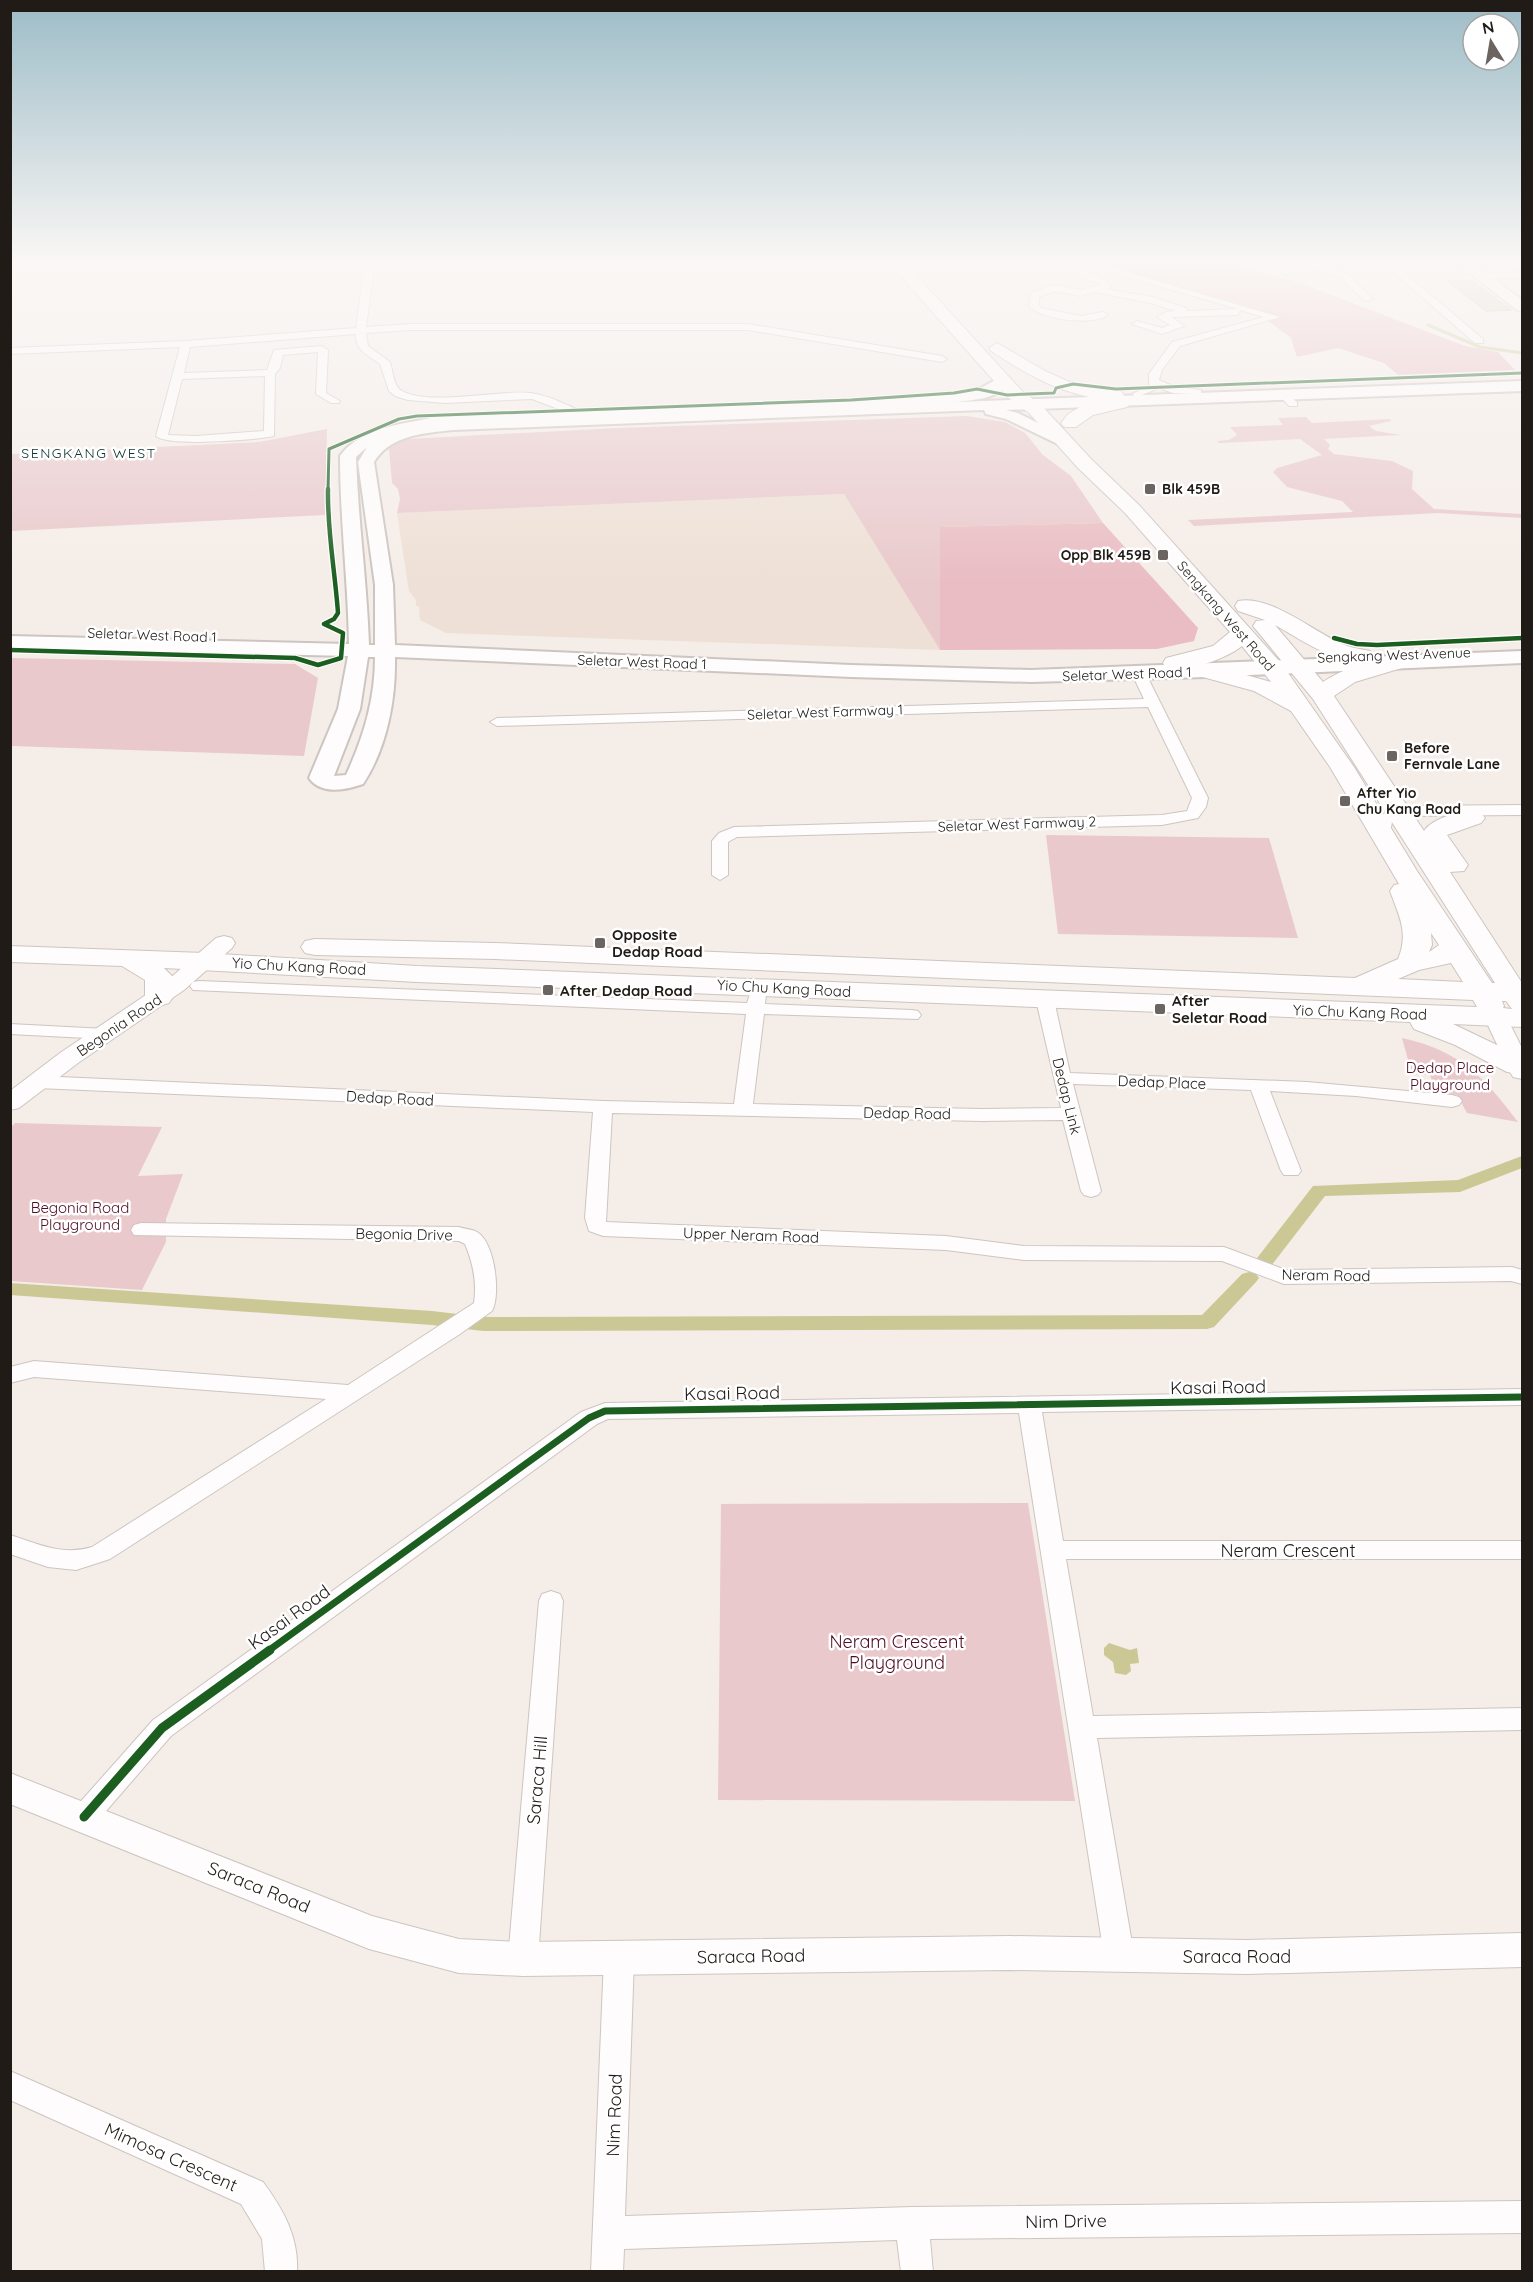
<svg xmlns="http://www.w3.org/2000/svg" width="1533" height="2282" font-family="Quicksand,sans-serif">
<rect width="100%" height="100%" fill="#f5ede8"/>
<path fill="#eee0d6" d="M844,494L940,650L446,633L420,620L419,606H416V600L409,591L397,513Z"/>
<path fill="#e9c9cc" d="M967,416L1005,422L1025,433L1043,455L1071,476L1103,523L940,527V650L844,494L397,513L400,499L398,489L392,483L389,449L397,442L407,439L617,428Z
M1306,417L1312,423L1390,419L1391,421L1369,426L1376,431L1401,435L1324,439L1330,445L1328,449L1334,454L1392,461L1413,471L1412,489L1434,509L1522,514V518L1438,513L1194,526L1188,520L1353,512L1342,501L1287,487L1273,472L1277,468L1322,455L1300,439L1219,443L1217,441L1229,440L1237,435L1230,427L1283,425L1278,418Z
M327,429L325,515L11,531V454L259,442Z
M11,658L295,664L318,678L304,756L11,746Z
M1046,835L1269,838L1298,938L1058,934Z
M1402,1038C1459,1050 1485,1078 1518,1122L1467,1113L1457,1095C1444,1093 1434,1089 1430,1075L1412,1074Z
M15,1123L162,1127L138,1176L183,1174L166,1219V1242L142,1290L11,1281L10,1128Z
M1028,1503L1075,1801L718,1800L721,1504Z"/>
<path fill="#e9bdc3" d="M1074,262H1224L1300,283L1465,346L1498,352L1515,370L1398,375L1384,363L1338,348L1297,357L1291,338L1263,317Z
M1103,523L1198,628L1194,641L1157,649L940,650V527Z"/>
<path fill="#ccc895" d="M1109,1643L1130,1650L1137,1648L1139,1663L1130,1664L1131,1671L1126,1675L1115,1673L1113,1662L1104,1655V1648Z"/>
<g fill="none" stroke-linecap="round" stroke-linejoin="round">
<path stroke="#ccc895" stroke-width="3" d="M1428,325L1480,347L1522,353"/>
<path fill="#ccc895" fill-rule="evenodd" d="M1522,1156V1168L1460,1192L1325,1196L1271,1266L1264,1268L1257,1266L1254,1262L1313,1186L1458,1180Z
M1249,1272L1256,1274L1259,1278L1256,1282L1214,1327L1207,1329L483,1331L432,1325L10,1295V1283L432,1311L483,1317L1202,1315L1242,1274Z"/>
</g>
<path fill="#d5cabb" stroke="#c5bfbb" stroke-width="1.5" d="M1472,280L1475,283L1511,310L1486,311L1448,281Z"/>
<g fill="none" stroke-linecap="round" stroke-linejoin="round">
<g stroke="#ccc5c1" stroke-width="2">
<path id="minor" d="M365,262H375L366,327L410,324H748L942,356L947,359L942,362L748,330H410L366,333L368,346L390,362C393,371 393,386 402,391C429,406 496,390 530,393C550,395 567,406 586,413V417L582,418L532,399L445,403L408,400L395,396L389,391L380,364C369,356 354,350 356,334L190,347L184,373L267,370L274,350L322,346L328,350L326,393L340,401L339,403H331L316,394L318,352L283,355L280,368L275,374L274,436C255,440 168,447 156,436L180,347L10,354V348L186,341L356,328ZM265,376L264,431L196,436L168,435L182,379Z
M1039,262H1066L1109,282L1111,286L1107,289L1152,297L1186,308L1188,311L1238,309L1082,264L1092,262L1280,317L1180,346L1162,370L1159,380L1175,387L1201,390V394L1173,393L1159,388L1137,397L1132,394L1149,386V374L1172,342L1264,317L1240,310L1239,314L1236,315L1171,317L1184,326L1162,334L1132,324L1137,321L1162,328L1170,325L1157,317L1166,312L1176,311L1150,303L1094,292L1080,296L1055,291L1039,297V305L1041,308L1081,316L1103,312L1108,315C1093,326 1041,320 1029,306L1031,293L1054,285L1080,290L1100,285L1058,266L1042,267L1029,274L1024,271Z
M1308,262H1324L1319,265L1347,274L1373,299L1365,301L1341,278L1309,268L1286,275L1281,272Z
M1372,262H1385L1400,269L1483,339V343H1475L1394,273Z
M1522,272V278L1484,279L1479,276L1484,273Z
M1285,393L1297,402V406H1289L1280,396Z
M1139,670L1146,674L1208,798L1206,807L1198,818L1162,825L737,837L728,842V875L720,880L712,875V841L719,833L734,827L1162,815L1187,811L1192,798L1148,707L497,726L490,722L497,718L1144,699L1132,674Z
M1522,805V815L1403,816L1392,822L1389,838L1383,840L1375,835L1378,817L1400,806Z
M199,981L747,1003L751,991H763L766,995L765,1004L912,1010L918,1011L921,1015L918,1019L764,1014L753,1104L982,1109L1061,1108L1036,1000L1039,996H1051L1054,1000L1070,1073L1307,1082L1452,1095L1459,1097L1462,1101L1459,1105L1452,1107L1356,1096L1270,1091L1301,1171L1298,1175H1284L1281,1171L1251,1090L1073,1084L1101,1191L1098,1195L1091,1197L1084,1195L1081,1191L1063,1120L982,1121L612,1113L606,1222L946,1236L1024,1246L1224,1247L1286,1270L1512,1267L1522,1270V1284L1511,1281L1284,1284L1222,1261L1024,1260L946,1250L603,1236L589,1231L585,1218L593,1112L37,1088L30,1086L28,1082L30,1078L37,1076L603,1101L734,1104L746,1014L193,990L190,986L193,982Z
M10,1024L106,1029L112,1030L115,1034L112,1038L106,1039L10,1034Z
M141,1223L459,1227C464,1229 472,1229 477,1232C495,1242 501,1295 492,1311L460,1334L110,1559L76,1570L48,1567L10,1554V1535C39,1544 62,1556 92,1547L326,1399L34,1377L10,1383V1367L34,1361L348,1385L474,1303C477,1282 473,1263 465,1244L459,1241L134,1235L131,1230L134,1225Z
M1522,1389V1405L1042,1412L1063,1541H1522V1559H1066L1093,1716L1522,1708V1730L1097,1738L1134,1955L1129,1964L1119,1968L1109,1964L1104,1955L1019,1413L608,1419L597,1424L171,1736L94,1825L84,1829L74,1825L70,1817L74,1809L153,1720L581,1412L605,1403Z
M551,1591L560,1594L563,1601L538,1959L533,1968L523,1972L513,1968L508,1959L539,1601L542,1594Z
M619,1945L629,1949L634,1958L625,2216L912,2207L1522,2201V2233L930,2239L933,2272H901L897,2240L624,2249L623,2272H591L604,1958L609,1949Z
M10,2071L263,2182C283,2209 299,2237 297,2272H265L262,2239L241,2204L10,2100Z"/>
</g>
<g stroke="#ccc5c1" stroke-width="2">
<path id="tertiary" d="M224,936L232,938L235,943L232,948L184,990L78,1063L19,1108L10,1110V1091L60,1053L168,980L216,938Z
M1496,1010L1504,1012L1522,1048V1079L1513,1077L1510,1072L1484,1017L1488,1012Z
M10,1773L372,1916L459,1939L523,1942L1010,1936L1247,1940L1522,1933V1967L1247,1974L1010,1970L523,1976L459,1973L369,1949L10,1804Z"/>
</g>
<g stroke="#ccc5c1" stroke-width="4">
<path id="secondary" d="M1456,262H1472L1522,300V311L1517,310Z
M1003,376L1011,381C1000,399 974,400 955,402L1522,381V391L1006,410L1018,413L1070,439L1072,442L1070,445L1064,447L1006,419L986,414L984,410L453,430C425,433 390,435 374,462L393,585L395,645L851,665L1031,670L1522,651V663L1207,677L1031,682L851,677L395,657C396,699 387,748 363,784C346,790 321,795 309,778L338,709L348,656L10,648V636L349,644C348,581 340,519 340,456C361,427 403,424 436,417L874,400L975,391ZM367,447L358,462L375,585V645H369C367,582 358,520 356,457ZM368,657H375C375,699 364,736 346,775L334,776L360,709Z"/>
</g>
<g stroke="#ccc5c1" stroke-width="2">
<path id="primary" d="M888,262H904L1022,391L1041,405L1091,459L1139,505L1281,663L1354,767L1417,871L1492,983H1495L1313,699L1253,626L1256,621L1265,620L1238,611L1235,606L1238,601C1270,594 1314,632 1342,644C1351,648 1361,649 1370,651L1373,656L1370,661C1341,668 1300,639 1275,625L1323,682C1340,670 1385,652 1405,657L1408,662L1405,667L1355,682L1334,696L1424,831C1433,817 1465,809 1481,813L1485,818L1481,823L1447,835L1468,865L1464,871L1450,872L1522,983V1027L1453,1024L1522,1057V1074L1507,1072L1455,1045L1414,1029L1410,1022L417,982L164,968L173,977V997L169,1003L159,1006L149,1003L145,997V980L122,966L10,962V946L204,953L417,966L1477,1007L1473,1000L495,959L315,955L305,953L301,947L305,941L315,939L495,943L1355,978L1398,959C1409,933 1399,916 1390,891L1394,885L1399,884L1330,767L1291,711L1254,691L1199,676L1196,671L1199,666L1207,664L1271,682L1242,646C1226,659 1186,673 1166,668L1163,663L1166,658L1213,646L1230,632L1125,513L1077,467L1029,413L1010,399ZM1431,933L1439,945L1429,952L1432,945ZM1451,963L1463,982L1398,979L1419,970ZM1502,1001H1506L1512,1009L1503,1008L1504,1006Z
M997,343L1045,371L1072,383L1121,391L1124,395L1122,398L1130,403L1127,407L1093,415L1076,427H1064L1061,423L1068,414L1080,407L1108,400C1063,395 1029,376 991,351L989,348Z"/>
</g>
<use href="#minor" fill="#fefcfc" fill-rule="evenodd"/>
<use href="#tertiary" fill="#fefcfc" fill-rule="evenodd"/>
<use href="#secondary" fill="#fefcfc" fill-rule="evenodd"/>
<use href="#primary" fill="#fefcfc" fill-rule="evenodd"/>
<g stroke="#fff" stroke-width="5">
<path id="cycleway-far3" d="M328,490L329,449L399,419L417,416L851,400L954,393L977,389L1007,395L1054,393L1056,388L1073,384L1116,389L1522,373"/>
</g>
<g stroke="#fff" stroke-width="7">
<path id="cycleway-far2" d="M324,624L334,619L338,613C335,571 327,530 328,489
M1334,638L1357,644L1377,645L1522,638
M10,650L295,658L318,665L341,658L343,633L324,624"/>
</g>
<g stroke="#fff" stroke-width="10">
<path id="cycleway-far1" d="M268,1651L589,1418L605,1411L1522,1397"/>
</g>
<g stroke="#fff" stroke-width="13">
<path id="cycleway" d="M84,1817L162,1728L270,1650"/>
</g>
<use href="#cycleway-far3" stroke="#1b5e20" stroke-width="3"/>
<use href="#cycleway-far2" stroke="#1b5e20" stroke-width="4.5"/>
<use href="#cycleway-far1" stroke="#1b5e20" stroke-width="7"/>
<use href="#cycleway" stroke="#1b5e20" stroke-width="9"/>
</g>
<linearGradient id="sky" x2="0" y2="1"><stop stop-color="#9dbcc7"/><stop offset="0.45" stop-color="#faf7f5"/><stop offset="1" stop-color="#faf7f5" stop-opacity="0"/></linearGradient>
<rect width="1533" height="582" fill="url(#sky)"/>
<g fill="#6b6460" stroke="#fff" stroke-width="2">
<rect x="1144" y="483" width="12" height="12" rx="3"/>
<rect x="1157" y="549" width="12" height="12" rx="3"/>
<rect x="1386" y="750" width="12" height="12" rx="3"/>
<rect x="1339" y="795" width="12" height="12" rx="3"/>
<rect x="594" y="937" width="12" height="12" rx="3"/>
<rect x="542" y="984" width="12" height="12" rx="3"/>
<rect x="1154" y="1003" width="12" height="12" rx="3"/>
</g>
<g text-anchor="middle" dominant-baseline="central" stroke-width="5" stroke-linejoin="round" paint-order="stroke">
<g font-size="14" letter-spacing="1.5" fill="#0f312c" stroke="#fff">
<text x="89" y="453">SENGKANG WEST</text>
</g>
<g font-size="14" font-weight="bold" fill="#201b17" stroke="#fff" text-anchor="start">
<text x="1162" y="489">Blk 459B</text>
<text x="1151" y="555" text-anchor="end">Opp Blk 459B</text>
<text x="1404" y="748">Before<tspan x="1404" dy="16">Fernvale Lane</tspan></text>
<text x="1357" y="793">After Yio<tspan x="1357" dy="16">Chu Kang Road</tspan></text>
</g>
<g font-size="14" fill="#201b17" stroke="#fff">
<text transform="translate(1226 616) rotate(49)">Sengkang West Road</text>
<text transform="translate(152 635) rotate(2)">Seletar West Road 1</text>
<text transform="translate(1394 655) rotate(-2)">Sengkang West Avenue</text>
<text transform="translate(642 662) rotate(2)">Seletar West Road 1</text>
<text transform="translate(1127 674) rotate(-2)">Seletar West Road 1</text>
<text transform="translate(825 712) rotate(-2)">Seletar West Farmway 1</text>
<text transform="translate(1017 824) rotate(-2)">Seletar West Farmway 2</text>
</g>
<g font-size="15" font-weight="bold" fill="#201b17" stroke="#fff" text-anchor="start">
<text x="612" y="934">Opposite<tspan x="612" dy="17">Dedap Road</tspan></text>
<text x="560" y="990">After Dedap Road</text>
<text x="1172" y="1000">After<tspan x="1172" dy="17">Seletar Road</tspan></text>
</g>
<g font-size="15" fill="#201b17" stroke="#fff">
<text transform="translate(299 966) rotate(3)">Yio Chu Kang Road</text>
<text transform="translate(784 988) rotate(3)">Yio Chu Kang Road</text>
<text transform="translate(1360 1012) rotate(2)">Yio Chu Kang Road</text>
<text transform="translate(119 1025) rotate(-34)">Begonia Road</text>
<text transform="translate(1162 1082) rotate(2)">Dedap Place</text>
<text transform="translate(1067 1096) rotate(76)">Dedap Link</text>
<text transform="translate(390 1098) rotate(3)">Dedap Road</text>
<text transform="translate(907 1113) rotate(1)">Dedap Road</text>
<text transform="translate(404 1234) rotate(1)">Begonia Drive</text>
<text transform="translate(751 1235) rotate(2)">Upper Neram Road</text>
<text transform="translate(1326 1275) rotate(1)">Neram Road</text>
</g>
<g font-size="15" fill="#4f0c23" stroke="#fff">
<text x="1450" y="1067">Dedap Place<tspan x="1450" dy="17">Playground</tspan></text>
<text x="80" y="1207">Begonia Road<tspan x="80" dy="17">Playground</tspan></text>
</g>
<g font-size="18" fill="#201b17" stroke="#fff">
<text transform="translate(1218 1387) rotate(-1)">Kasai Road</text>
<text transform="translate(732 1393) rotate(-1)">Kasai Road</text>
<text x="1288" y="1550">Neram Crescent</text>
<text transform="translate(289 1617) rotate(-36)">Kasai Road</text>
<text transform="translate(537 1780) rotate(-85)">Saraca Hill</text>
<text transform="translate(259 1887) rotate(22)">Saraca Road</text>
<text transform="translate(751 1956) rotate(-1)">Saraca Road</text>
<text x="1237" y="1956">Saraca Road</text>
<text transform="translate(614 2115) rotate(-88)">Nim Road</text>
<text transform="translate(171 2157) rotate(24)">Mimosa Crescent</text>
<text transform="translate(1066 2221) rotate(-1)">Nim Drive</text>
</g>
<g font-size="18" fill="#4f0c23" stroke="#fff">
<text x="897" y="1641">Neram Crescent<tspan x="897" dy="21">Playground</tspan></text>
</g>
</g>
<rect width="1533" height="2282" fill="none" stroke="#201b17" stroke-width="24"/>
<g transform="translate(1491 42) rotate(349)"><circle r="28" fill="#ffffff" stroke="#a6a4a2" stroke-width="1.5"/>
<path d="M0-4.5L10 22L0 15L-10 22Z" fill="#6b6460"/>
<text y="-9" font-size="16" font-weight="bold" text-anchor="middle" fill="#201b17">N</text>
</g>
</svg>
